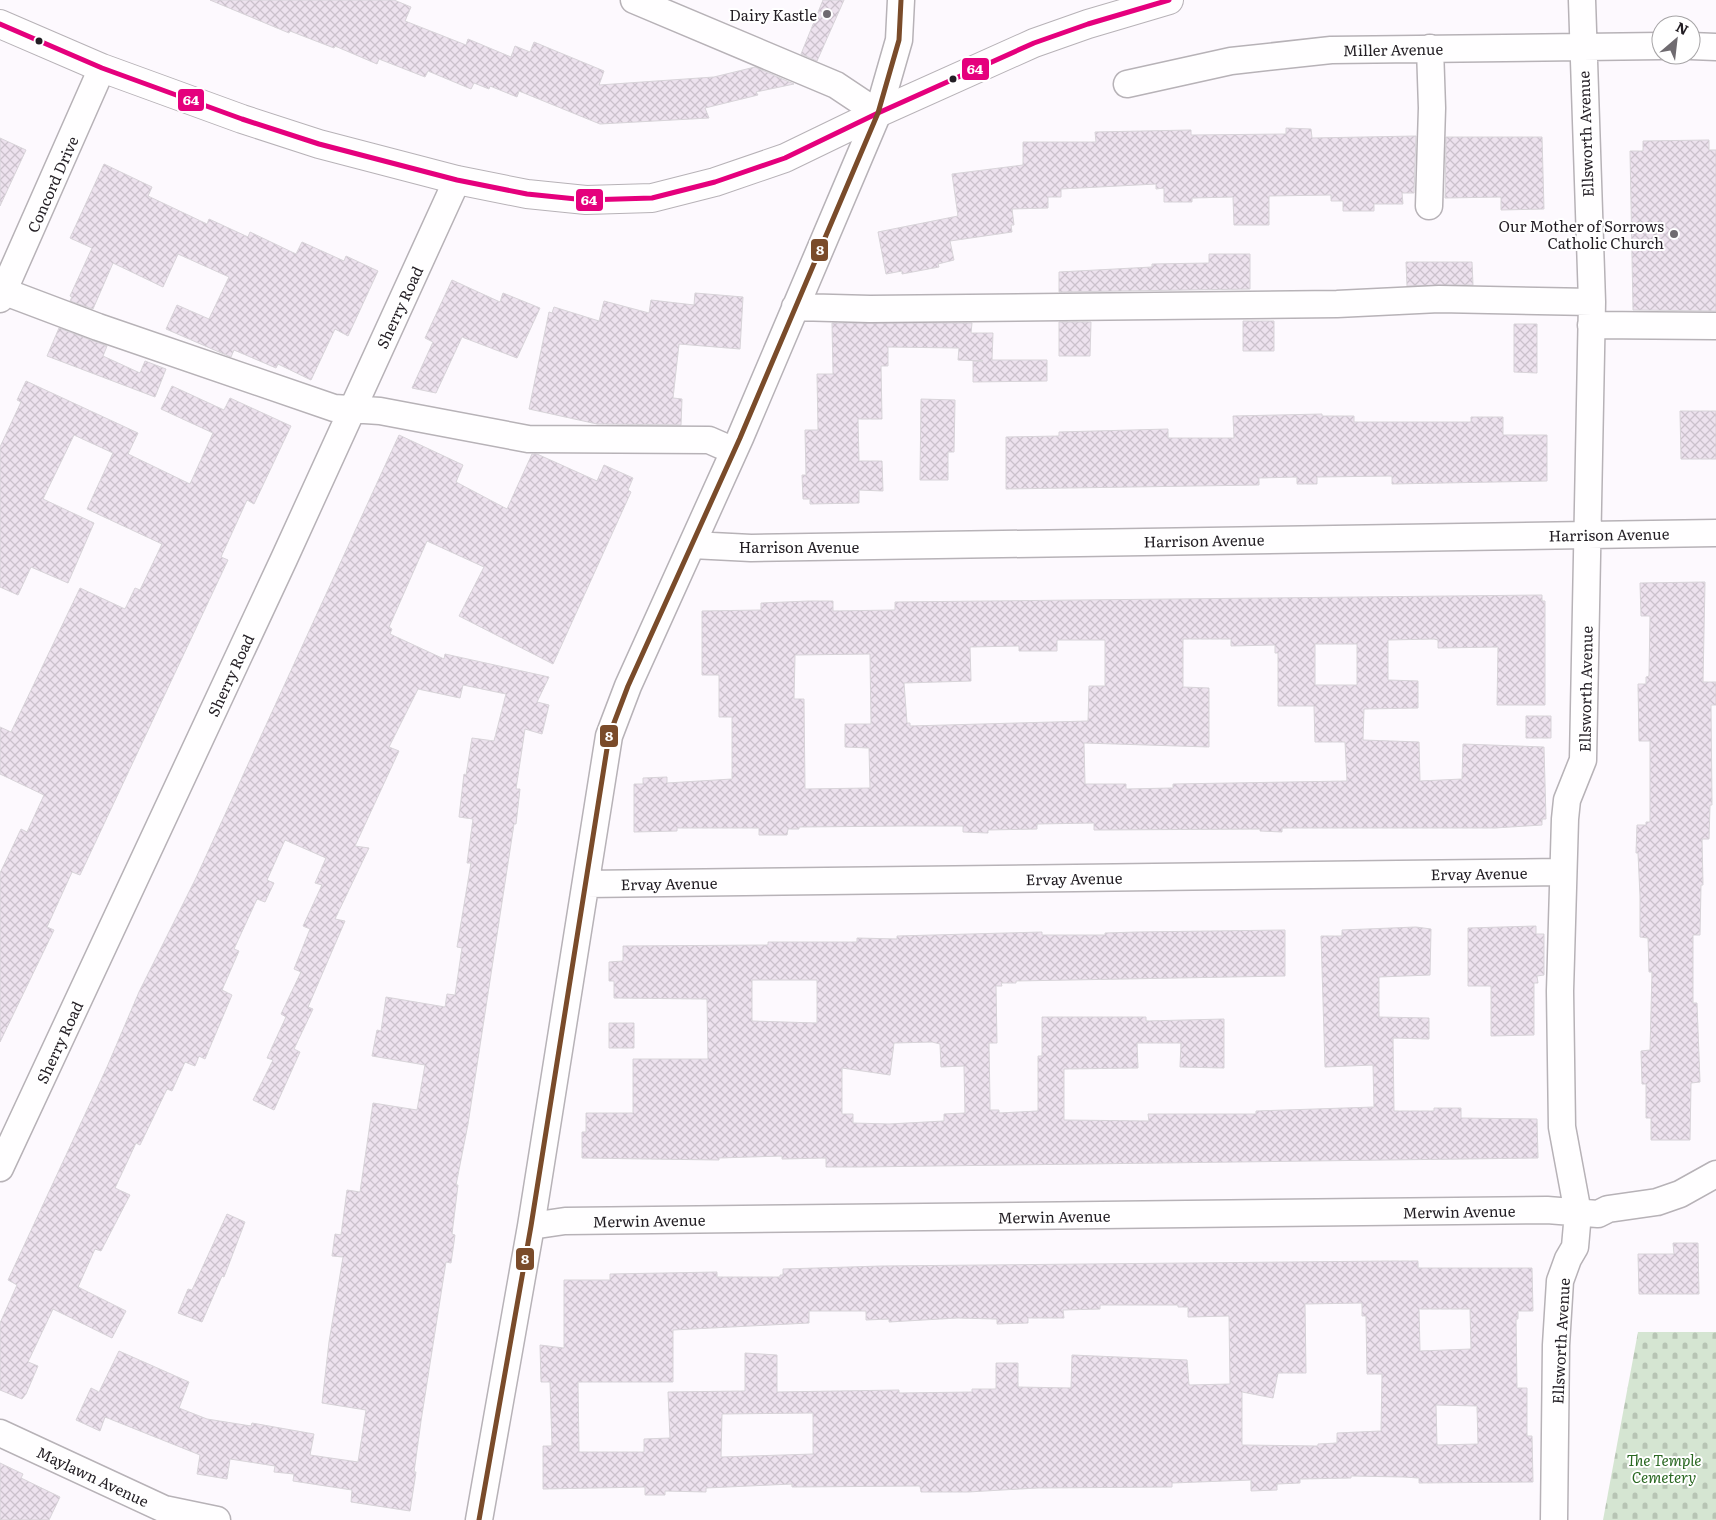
<svg xmlns="http://www.w3.org/2000/svg" width="1716" height="1520" font-family="Literata,serif">
<defs>
<pattern id="cemetery-stones" width="16" height="16" patternUnits="userSpaceOnUse" patternTransform="scale(1.25)"><rect width="16" height="16" fill="#d5e5d2"/><path d="M2 7V4a2 2 0 0 1 4 0v3zM10 15v-3a2 2 0 0 1 4 0v3z" fill="#b7c4b4"/></pattern>
<pattern id="building-cross-hatch" width="8" height="8" patternUnits="userSpaceOnUse" patternTransform="scale(1.25)"><rect width="8" height="8" fill="#ede2ee"/><path d="M0 0l8 8M0 8l8-8" fill="none" stroke="#cbc1cc"/></pattern>
</defs>
<rect width="100%" height="100%" fill="#fdf9fe"/>
<path fill="url(#cemetery-stones)" d="M1638,1332H1716V1520H1603Z"/>
<path fill="url(#building-cross-hatch)" stroke="#d8d4d9" fill-rule="evenodd" d="M210,0H394L411,7L405,21L466,45L468,39L511,57L515,46L530,52L534,42L604,71L599,85L714,77L755,67L794,84L756,92L758,95L705,108L709,118L600,124L519,91L517,97L490,86L489,89L474,83L471,89L428,71L425,77L379,59L377,64L335,46L334,48L290,31L289,33Z
M823,0H844L817,61L801,54Z
M1286,128L1311,129L1312,138L1416,136L1414,193H1402L1403,204H1374V211H1343V201H1331V195L1269,196V225H1234L1233,197L1192,198V202H1164V188L1156,189V184L1061,189V197H1048V208L1012,209L1014,225H1011L1012,232L950,241L954,260L938,264L939,267L902,274V271L886,274L878,232L958,216L952,174L1023,165V142H1096L1095,132L1191,130V135L1286,134Z
M1446,137H1542L1544,209L1501,210V197L1445,198Z
M0,138L26,150L0,206Z
M1709,140V150H1716V311L1633,310L1630,151H1643V141Z
M104,164L152,187L148,196L207,224L209,219L248,237L250,232L296,254L302,242L344,261L346,256L378,271L348,336L335,329L311,380L278,364L276,368L234,350L231,357L226,355L166,329L177,305L209,319L229,277L178,254L163,287L113,263L93,309L70,301L72,297L70,296L92,248L70,238Z
M1209,254H1250V289L1059,292V272L1152,267V264L1209,263Z
M1406,262H1472L1473,285L1407,286Z
M452,280L500,302L503,293L540,308L517,358L462,337L436,393L412,388L433,342L425,338Z
M695,293L743,297L740,349L679,344L673,398L682,399L681,425L597,424L529,409L549,312L552,313L554,307L599,321L604,301L649,313L651,300L694,305Z
M1243,321H1274V351H1243Z
M1059,322H1091L1090,356H1059Z
M832,323H972L971,333H993L992,360H1047V381L973,382V361H983L958,360L959,348L888,347V366H881L882,419H858L859,461H882L883,491L859,490V503L810,504V499H803L802,475H806L805,430H818L817,374H833Z
M1514,324H1537V373L1514,372Z
M59,328L107,346L103,356L140,373L145,361L166,369L155,397L47,356Z
M26,381L138,433L128,454L190,484L213,433L161,409L172,386L224,410L230,398L291,426L254,504L247,500L221,557L228,560L80,875L72,872L47,927L54,930L0,1042V873L21,829L27,832L44,795L0,774V727L11,732L80,588L125,609L135,588L140,590L162,544L87,509L113,453L74,435L43,499L94,523L68,583L31,567L18,595L0,587V447L21,402L17,400Z
M921,399L955,400L954,452H948V480H920Z
M1680,411H1716V459H1681Z
M1322,414V416H1354V422H1471V417H1503V435H1547V481L1392,484V476L1317,477V484H1297V477L1259,478V485L1006,489V437L1059,436V432L1168,429V438H1234L1233,416Z
M399,435L463,465L456,482L507,509L532,454H537L597,481L604,465L633,478L628,490L631,492L553,664L459,616L484,567L427,541L389,627L392,629L390,634L444,659L445,654L549,677L537,702L549,705L542,734L525,729L516,789H520L516,824H514L468,1124L456,1185H458L452,1234L455,1235L451,1263L446,1262L421,1421L414,1472H416L410,1511L351,1502L352,1490L293,1481L294,1474L274,1472L275,1466L230,1459L227,1479L197,1474L200,1455L105,1417L100,1431L76,1420L91,1388L99,1392L119,1351L189,1382L179,1408L207,1419L251,1426L252,1423L314,1434L310,1455L358,1462L366,1410L322,1403L329,1342L343,1257L332,1256L335,1234L341,1235L347,1190L360,1192L373,1103L417,1110L425,1065L372,1056L377,1030L381,1031L386,997L445,1007L447,994L455,995L462,948L457,947L471,863H467L473,819L459,817L464,774L466,775L472,738L494,741L506,694L463,685L460,698L418,689L389,747L399,751L355,846L369,848L335,919L345,921L308,1007L313,1009L294,1049L300,1052L274,1110L253,1100L273,1060L267,1058L286,1017L281,1014L301,972L294,969L310,929L303,926L322,885L315,883L326,858L285,840L267,880L274,883L265,902L257,899L234,949L239,951L222,990L232,995L205,1059L199,1056L195,1066L185,1062L172,1091L167,1089L140,1145L136,1143L115,1188L130,1195L101,1251L95,1249L78,1287L126,1311L112,1338L53,1309L28,1362L38,1366L26,1394L22,1399L0,1390V1323L17,1285L8,1280L107,1067L139,992L195,880Z
M1705,582L1703,682H1716V705H1711L1712,805H1710L1709,839H1702L1703,885H1701L1700,935H1693V1003H1697L1700,1082L1691,1083L1690,1140H1651V1118H1646V1084H1642L1641,1051L1650,1050L1652,972H1649L1648,938L1640,937V896L1638,853H1636L1637,825H1646V822H1650V741H1639L1638,684H1646V677L1649,676L1650,616H1641L1640,583Z
M1542,595V601H1545V705H1497L1498,647L1438,648V640L1434,639L1388,640V680L1418,681V708L1364,709L1363,740L1419,742L1420,781L1462,779L1463,744L1544,747L1546,819H1542V825L1495,828H1282V832L1260,831V829L1094,830V823L1037,824V829L988,830V833L963,832V826H904L799,827V829H788L787,835H759V828H677V831L634,832V784H643V778L667,777V783L732,779V717H719V675H702V611L761,610V603L809,601H833V611L895,610V602ZM1183,639H1231V646L1275,645V653H1278V706H1314L1315,742H1345L1347,781L1173,784V788L1126,789V784H1085L1084,743L1209,747V688L1183,687ZM1057,640H1105V686H1089L1088,721L910,726V723H907L904,683L971,681L970,647L1019,646V651H1057ZM1315,644H1357V685H1315ZM870,654L871,724H845V747L869,748L870,788L805,789L804,699H794L795,655Z
M1526,716H1551V738H1526Z
M1536,926V934H1544V975L1537,976L1538,983H1534V1035L1491,1036V986H1468V928Z
M1416,927L1431,929L1430,975L1379,977V1017L1429,1018V1039L1393,1038L1394,1111H1434V1108H1461V1118L1537,1119L1538,1158L861,1167H826V1158L782,1159V1156L719,1158V1160L582,1158V1132H586V1113H633V1059H708L707,999L614,998V981H609V962L623,961V946L768,945V942H857V938L897,939V936L1042,932V935H1105V933L1137,932L1285,930V976L1016,981V983H1001L1002,986H996L997,1043H989L990,1104V1110H999V1113L1038,1111V1056H1042V1017H1146V1021L1224,1019V1068L1180,1067L1181,1043H1137L1138,1068L1064,1069V1120L1149,1121L1148,1114H1256V1111L1374,1107L1373,1065L1325,1067L1321,936H1342V930ZM752,980H817V1023L752,1021ZM932,1042L940,1044L941,1067L964,1066L965,1113L944,1114V1121L889,1124L853,1123V1114H842V1068L890,1075L894,1043Z
M609,1023H634V1048H609Z
M227,1214L245,1222L224,1277L222,1276L202,1322L178,1313L188,1289L192,1290Z
M1673,1243H1698L1699,1294H1639L1638,1254H1674Z
M1390,1261H1418V1268H1532L1533,1311H1518V1319H1516L1517,1388H1527V1436H1532L1533,1482L1419,1483V1478L1404,1477L1351,1476V1478L1300,1479V1483L1277,1484V1490L1251,1491V1480L1172,1483V1487L1037,1488L968,1492H921L920,1486L792,1487V1484L706,1488V1492L665,1491V1495H645V1487L543,1489V1446H552L550,1382H541L540,1345L564,1348V1280H610V1274L717,1272V1277H780V1275H783V1269L882,1266ZM1362,1303V1316H1366L1367,1374H1382L1381,1431L1337,1433V1443L1318,1444V1446L1242,1445V1392L1273,1398L1278,1373H1306L1305,1304ZM1100,1305H1178V1307H1188V1317L1229,1316L1230,1384L1189,1385L1187,1360L1072,1355L1071,1388L1018,1387V1363H996V1389H972V1392L899,1393V1390L777,1392V1355L745,1353V1391L668,1392L670,1438L644,1439V1452H579L578,1382H673V1330L809,1323V1311H866V1320L889,1319V1322L957,1318L997,1319V1324L1028,1323V1318H1064L1063,1310L1100,1309ZM1419,1309H1470L1471,1349L1420,1351ZM1436,1405L1477,1406L1478,1444L1437,1445ZM813,1413V1454L721,1457L722,1414Z
M0,1463L23,1474L21,1478L60,1497L49,1520H0Z"/>
<g fill="none" stroke-linecap="round" stroke-linejoin="round">
<g stroke="#b7b2b7" stroke-width="29">
<path id="minor" d="M634,0L836,85L878,113
M1691,46L1716,47
M1127,84L1231,61L1331,50L1661,46
M1429,206L1432,108L1430,48
M0,290L98,327L334,408L380,411L528,439L709,440L734,451
M0,299L102,68
M795,307L870,309L1337,304L1439,299L1592,302
M1591,325L1716,326
M692,545L751,548L1716,533
M586,884L1562,872
M0,1168L284,559L457,180
M531,1226L565,1221L1547,1210L1598,1214L1608,1209L1657,1202L1680,1194L1716,1174
M0,1433L164,1509L217,1520
M479,1520L531,1226L609,736L628,686L740,438L878,113L899,40L901,0
M1554,1520L1556,1345L1560,1281L1568,1259L1575,1247L1578,1213L1562,1127L1560,991L1565,819L1567,800L1583,760L1592,302L1582,0"/>
</g>
<g stroke="#b7b2b7" stroke-width="30">
<path id="major" d="M0,24L102,68L242,119L319,144L457,180L527,194L586,200L652,198L715,182L785,158L878,113L1034,43L1088,24L1169,0"/>
</g>
<use href="#minor" stroke="#fffeff" stroke-width="26"/>
<use href="#major" stroke="#fffeff" stroke-width="28"/>
<g stroke="#fff" stroke-width="9">
<path id="bus-1" d="M0,24L102,68L242,119L319,144L457,180L527,194L586,200L652,198L715,182L785,158L878,113L1034,43L1088,24L1169,0"/>
</g>
<g stroke="#fff" stroke-width="9">
<path id="bus-2" d="M479,1520L531,1226L609,736L628,686L740,438L878,113L899,40L901,0"/>
</g>
<use href="#bus-1" stroke="#e5007d" stroke-width="5"/>
<use href="#bus-2" stroke="#7a4b2a" stroke-width="5"/>
</g>
<g fill="#6f6b70" stroke="#fff" stroke-width="2">
<circle cx="827" cy="14" r="5"/>
<circle cx="1674" cy="234" r="5"/>
</g>
<g fill="#231e24" stroke="#fff" stroke-width="2">
<circle cx="39" cy="41" r="4.5"/>
<circle cx="953" cy="79" r="4.5"/>
</g>
<g text-anchor="middle" dominant-baseline="central" stroke-width="4" stroke-linejoin="round" paint-order="stroke">
<g font-size="15" fill="#231e24" stroke="#fff" text-anchor="end">
<text x="817" y="14">Dairy Kastle</text>
<text x="1664" y="225">Our Mother of Sorrows<tspan x="1664" dy="17">Catholic Church</tspan></text>
</g>
<g font-size="15" fill="#231e24" stroke="#fff">
<text transform="translate(1393 49) rotate(-1)">Miller Avenue</text>
<text transform="translate(1585 134) rotate(-92)">Ellsworth Avenue</text>
<text transform="translate(52 184) rotate(-66)">Concord Drive</text>
<text transform="translate(399 307) rotate(-65)">Sherry Road</text>
<text transform="translate(1609 534) rotate(-1)">Harrison Avenue</text>
<text transform="translate(1204 540) rotate(-1)">Harrison Avenue</text>
<text x="799" y="546">Harrison Avenue</text>
<text transform="translate(230 675) rotate(-65)">Sherry Road</text>
<text transform="translate(1585 689) rotate(-89)">Ellsworth Avenue</text>
<text transform="translate(1479 873) rotate(-1)">Ervay Avenue</text>
<text transform="translate(1074 878) rotate(-1)">Ervay Avenue</text>
<text transform="translate(669 883) rotate(-1)">Ervay Avenue</text>
<text transform="translate(59 1042) rotate(-65)">Sherry Road</text>
<text transform="translate(1459 1211) rotate(-1)">Merwin Avenue</text>
<text transform="translate(1054 1216) rotate(-1)">Merwin Avenue</text>
<text transform="translate(649 1220) rotate(-1)">Merwin Avenue</text>
<text transform="translate(1560 1341) rotate(-87)">Ellsworth Avenue</text>
<text transform="translate(93 1476) rotate(25)">Maylawn Avenue</text>
</g>
<g font-size="15" font-style="italic" fill="#2a6822" stroke="#fff">
<text x="1664" y="1459">The Temple<tspan x="1664" dy="17">Cemetery</tspan></text>
</g>
</g>
<g stroke="#fff" stroke-width="2">
<rect x="961" y="57" width="29" height="24" rx="5" fill="#e5007d"/>
<rect x="177" y="88" width="28" height="24" rx="5" fill="#e5007d"/>
<rect x="575" y="188" width="29" height="24" rx="5" fill="#e5007d"/>
<rect x="810" y="238" width="19" height="24" rx="5" fill="#7a4b2a"/>
<rect x="599" y="724" width="20" height="24" rx="5" fill="#7a4b2a"/>
<rect x="515" y="1247" width="20" height="24" rx="5" fill="#7a4b2a"/>
</g>
<g font-size="14" text-anchor="middle" font-weight="bold" fill="#fff">
<text x="975" y="74">64</text>
<text x="191" y="105">64</text>
<text x="589" y="205">64</text>
<text x="820" y="255">8</text>
<text x="609" y="741">8</text>
<text x="525" y="1264">8</text>
</g>
<g transform="translate(1676 40) rotate(28)"><circle r="24" fill="#ffffff" stroke="#a7a5a7"/>
<path d="M0-4L9 19L0 12L-9 19Z" fill="#6f6b70"/>
<text y="-8" font-size="14" font-weight="bold" text-anchor="middle" fill="#231e24">N</text>
</g>
</svg>
